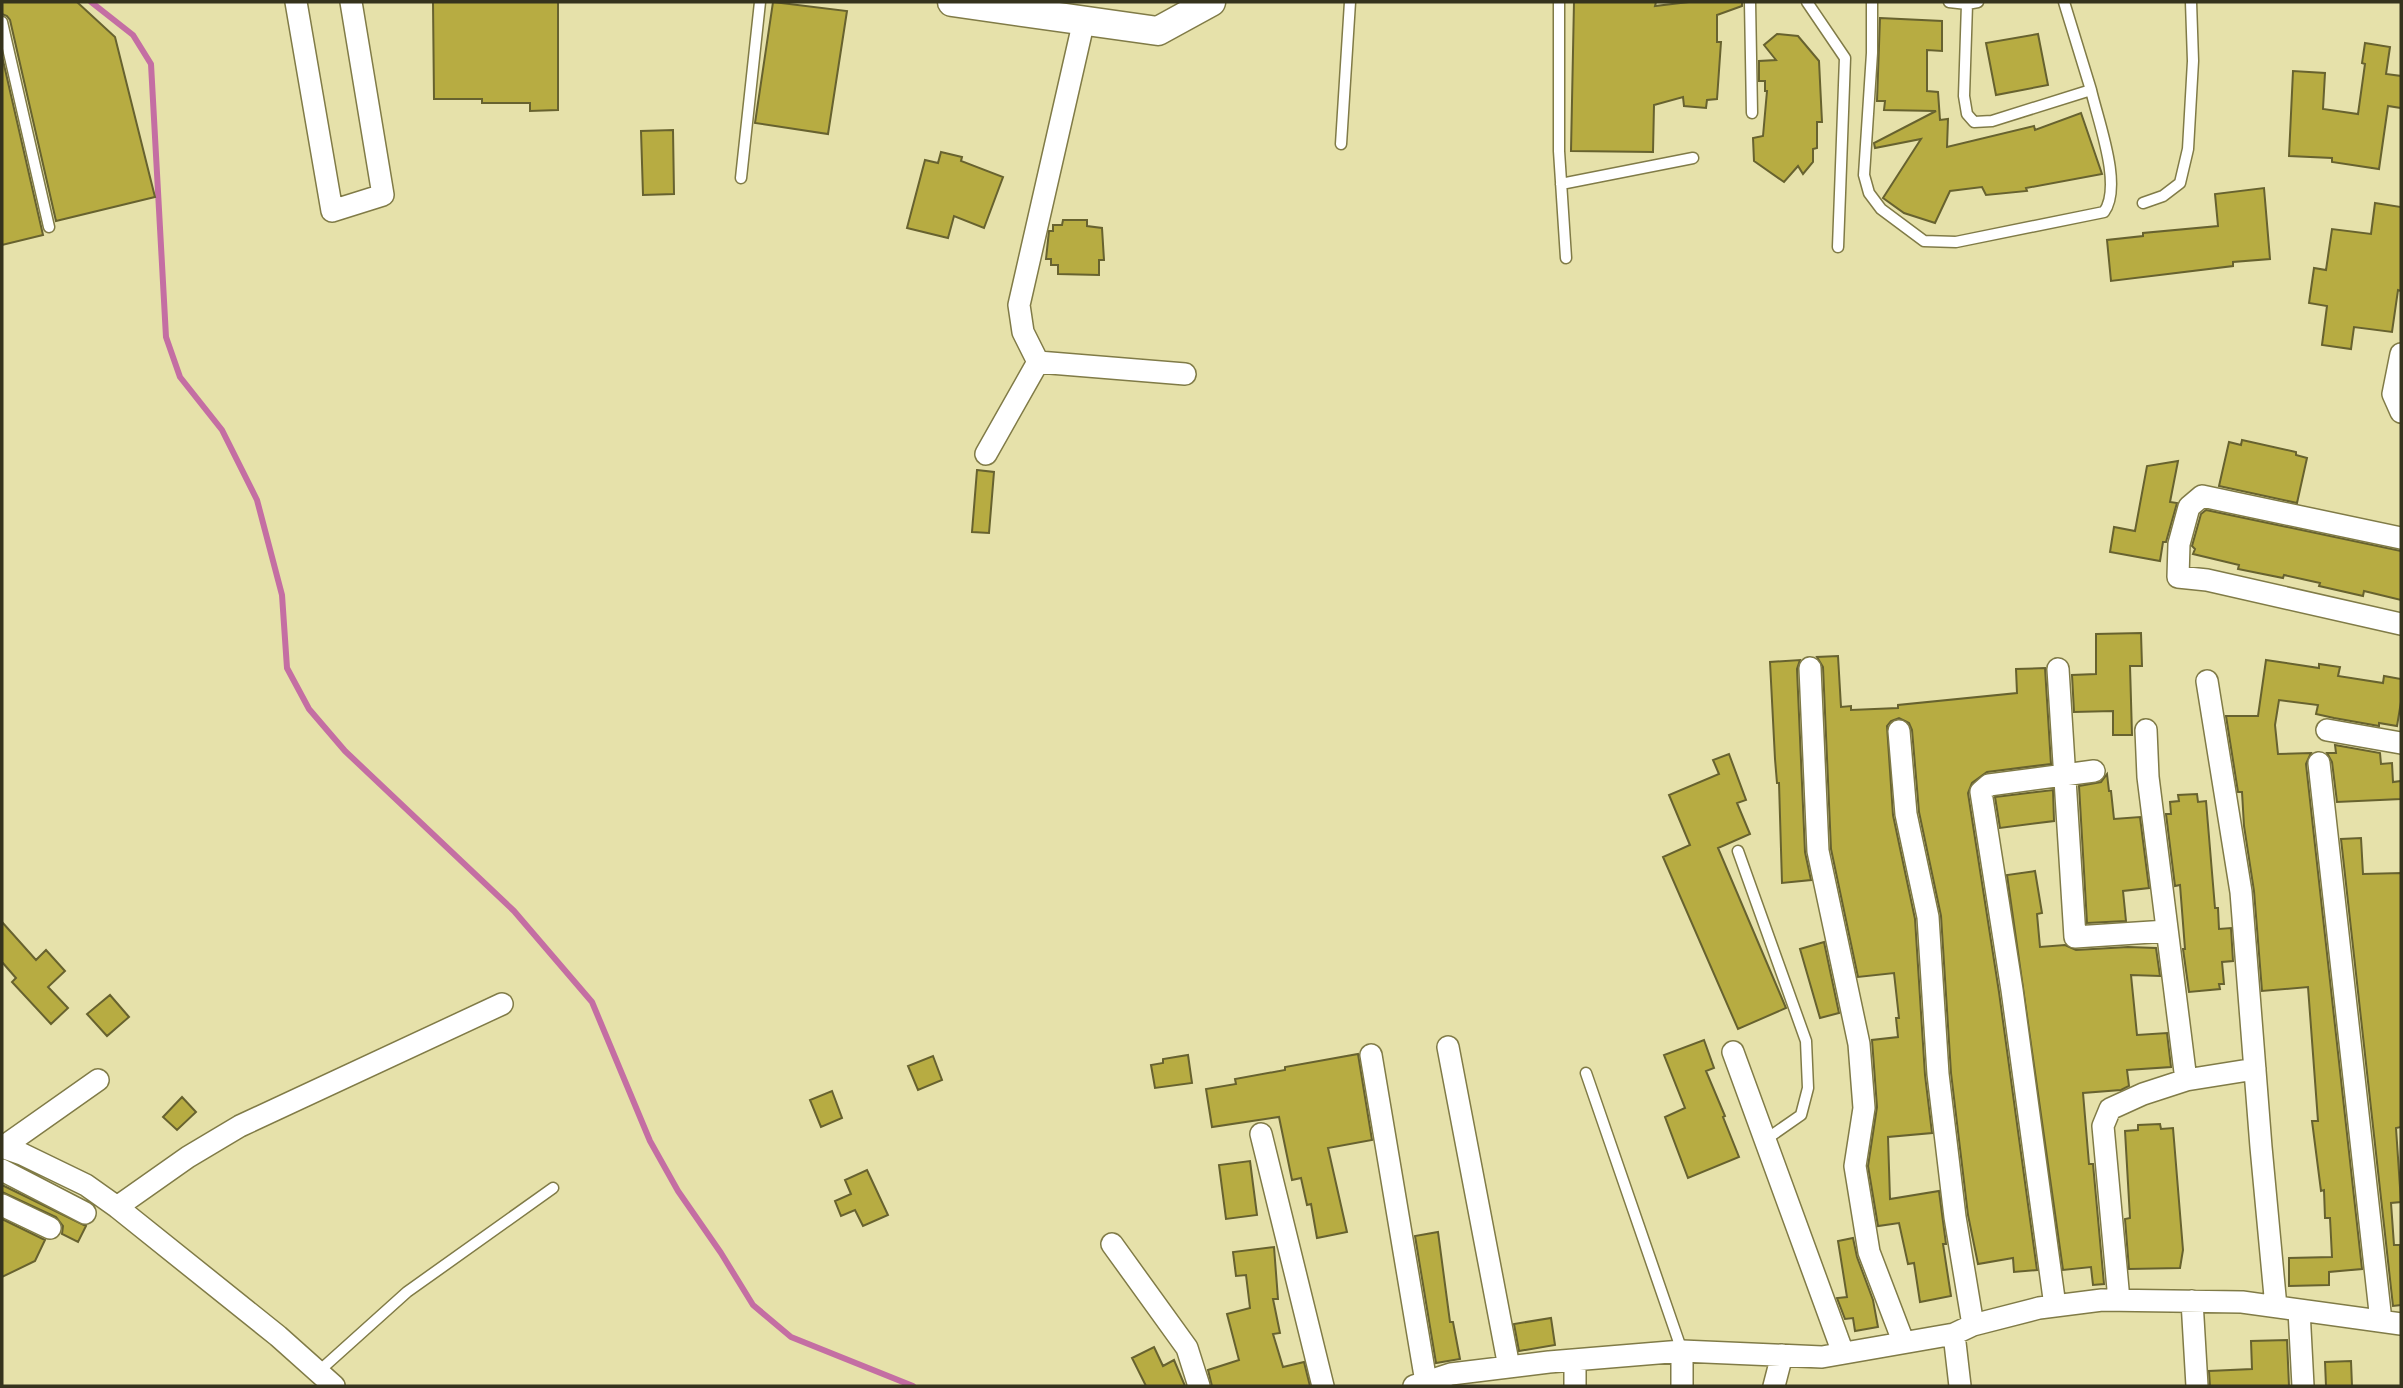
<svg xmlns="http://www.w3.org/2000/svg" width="2403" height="1388" font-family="'Exo 2',sans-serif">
<rect width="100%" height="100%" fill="#e6e1aa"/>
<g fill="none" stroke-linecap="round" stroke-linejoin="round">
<path stroke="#c46ea3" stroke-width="6" d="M91,2L133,35L151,64L166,337L180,377L222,430L257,500L282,595L287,668L309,709L345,751L514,911L592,1002L650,1141L678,1191L721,1253L753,1305L791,1337L913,1386"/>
</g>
<path fill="#b7ac42" stroke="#67622f" stroke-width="2" d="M2,2H77L115,37L155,197L56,221L10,20L7,16L2,14Z
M433,2H558V110L530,111V103H482V99H434Z
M773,2L847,11L828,134L755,123Z
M1574,2H1656L1655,6L1689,2H1742V6L1717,15V42H1721L1717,99L1707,100L1706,108L1684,106L1683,97L1654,105L1653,152L1571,151Z
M1880,18L1942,21V51L1927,50V91L1938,92L1940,120L1948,119L1947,147L2034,126L2035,130L2081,113L2102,174L2026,188L2027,191L1986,195L1982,187L1950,191L1935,223L1904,213L1883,198L1921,139L1875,148L1874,143L1936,111L1884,110L1885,101H1877Z
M1777,34L1798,36L1819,61L1822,122H1817V148L1813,149V162L1803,174L1798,166L1784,182L1754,161L1753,138L1763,136L1767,91H1765V81H1759V61L1776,60L1764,45Z
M2038,34L2048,85L1996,95L1986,43Z
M2365,43L2390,47L2386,74L2401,76V108L2388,106L2379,169L2332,162V158L2289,156L2293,71L2325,73L2323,109L2358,114L2365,64L2362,63Z
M2,56L43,235L2,245Z
M673,130L674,194L643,195L641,131Z
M941,152L962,157L961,161L1003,177L984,228L954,216L948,238L907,228L925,160L938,163Z
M2264,188L2270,259L2233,262V266L2111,281L2107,240L2143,236V233L2218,226L2215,194Z
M2375,203L2401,207V291L2398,290L2392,332L2354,327L2351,349L2322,345L2327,306L2309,303L2314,268L2326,270L2332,229L2371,234Z
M1063,220H1087V226L1102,228L1104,260H1099V275L1058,274V265H1051V259H1046L1049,231H1053V225H1062Z
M2242,440L2296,452V455L2307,458L2297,503L2219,486L2229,442L2241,445Z
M2178,461L2170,502L2177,503L2166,542H2163L2160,561L2110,552L2114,527L2135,531L2147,466Z
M977,470L994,472L989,533L972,532Z
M2206,510L2401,551V600L2364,591L2363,596L2319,586L2320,583L2284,575L2283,578L2238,569L2239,565L2193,554L2195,549L2192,546L2201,514Z
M2141,633L2142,666H2130L2132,735H2113V711L2074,712L2072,675L2096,674V634Z
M1838,656L1841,707L1851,706V710L1898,708V705L2017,693L2016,669L2045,668L2051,764L1987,772L1972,783L1968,793L1999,992L2037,1270L2014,1272L2013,1258L1978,1264L1968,1215L1951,1073L1941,916L1919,812L1912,730L1909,723L1899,718L1891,721L1887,726L1893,815L1915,919L1925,1075L1932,1133L1888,1137L1890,1199L1939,1191L1946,1244H1943L1951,1296L1920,1302L1914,1263L1908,1264L1899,1223L1878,1226L1868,1166L1877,1107L1872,1040L1898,1037L1896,1018H1899L1894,973L1858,977L1831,849L1823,667L1817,657Z
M1800,660L1797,669L1805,852L1811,880L1782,883L1779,783H1777L1775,759L1770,662Z
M2266,660L2319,668V664L2340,667L2338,676L2383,683L2384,676L2401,679V702L2397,726L2379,723V726L2334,718L2316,714L2318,705L2279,700L2275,725L2278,754L2311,753L2306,764L2362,1269L2329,1272V1285L2289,1286V1258L2332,1257L2330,1218H2325L2324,1190L2321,1191L2312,1121H2318L2308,987L2262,991L2254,891L2244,826L2242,792H2238L2226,716H2258Z
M2335,745L2380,753L2381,764L2392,763L2393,782L2401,781V799L2337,802L2332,762L2327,753H2336Z
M1729,754L1746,800L1737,803L1750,834L1718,848L1786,1008L1738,1029L1663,857L1690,845L1669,795L1719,774L1713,760Z
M2107,774L2109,791H2111L2114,819L2140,817L2149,888L2123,891L2126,921L2087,923L2079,786L2101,782Z
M2053,790L2054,821L2000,828L1995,797Z
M2197,794L2198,802L2206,801L2215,908H2218L2219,929L2231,928L2233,961L2222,962L2224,984H2219L2220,989L2189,992L2183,949H2185L2180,885L2175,886L2166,814H2171L2170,802L2179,801L2178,795Z
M2361,838L2363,874L2401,873V1127L2396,1128L2401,1202L2391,1203L2394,1245H2400L2401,1305L2393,1306L2341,839Z
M2035,871L2042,913L2037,914L2040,947L2065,945L2076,950L2128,947L2156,948L2160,976L2131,975L2137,1035L2167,1033L2171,1067L2127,1070L2129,1086L2121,1090L2083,1093L2089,1164H2093L2104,1284L2093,1285L2091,1267L2063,1270L2007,875Z
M2,922L36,960L46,950L65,971L48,987L68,1008L51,1024L12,982L16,978L2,962Z
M1824,942L1839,1013L1820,1018L1800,949Z
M110,995L129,1017L107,1036L87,1014Z
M1704,1040L1714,1068L1706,1071L1725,1116L1723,1117L1739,1157L1688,1178L1665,1117L1685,1108L1664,1055Z
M1358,1054L1372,1140L1328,1148L1347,1232L1317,1238L1311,1204L1307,1205L1301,1178L1292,1180L1279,1117L1212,1127L1206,1089L1236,1084L1235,1079L1285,1070V1067Z
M1188,1055L1192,1083L1155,1088L1151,1065L1163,1063V1059Z
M933,1056L942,1080L918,1090L908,1066Z
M832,1091L842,1118L821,1127L810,1100Z
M182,1097L196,1112L177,1130L163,1117Z
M2160,1124L2161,1129L2173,1128L2183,1250L2180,1268L2129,1269L2125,1219L2130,1218L2125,1131L2138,1130V1125Z
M1250,1161L1257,1215L1226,1219L1219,1165Z
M867,1170L888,1215L863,1226L855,1210L841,1216L835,1201L851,1194L845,1180Z
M2,1185L86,1226L78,1242L62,1234L63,1226L56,1217L2,1192Z
M2,1219L45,1240L35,1261L2,1277Z
M1438,1232L1450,1322H1453L1460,1359L1436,1363L1415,1236Z
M1853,1238L1857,1257L1873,1300L1878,1327L1855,1331L1853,1318L1845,1319L1837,1298L1847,1297L1838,1241Z
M1274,1247L1278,1299H1273L1280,1333L1273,1334L1283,1367L1304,1362L1310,1386H1212L1208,1370L1239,1360L1227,1314L1250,1308L1246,1275L1236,1276L1233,1252Z
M1551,1318L1555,1345L1519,1351L1514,1324Z
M2287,1340L2289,1386H2210L2209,1371L2252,1369L2251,1341Z
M1154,1347L1163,1366L1174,1360L1185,1386H1146L1132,1358Z
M2351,1361L2352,1386H2326L2325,1362Z"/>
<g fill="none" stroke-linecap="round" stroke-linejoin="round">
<g stroke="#807b47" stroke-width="13">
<path id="service" d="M1559,2V151L1566,258
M1750,2L1752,113
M1807,2L1845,58L1838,247
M1872,2V53L1864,175L1869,193L1881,209L1924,241L1956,242L2104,212C2123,186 2098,121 2091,90
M1949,2L1967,4L1978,2
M1967,4L1964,96L1967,114L1974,122L1992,121L2091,90L2064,2
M2,22L49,227
M1341,144L1350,2
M741,178L760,2
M1561,184L1693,158
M2143,203L2163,196L2180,183L2188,149L2193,61L2191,2
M1738,851L1806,1041L1808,1088L1801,1115L1765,1140
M1586,1073L1682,1351
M318,1372L407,1292L553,1188"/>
</g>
<g stroke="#807b47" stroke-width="24">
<path id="minor" d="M296,2L332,211L383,195L351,2
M2401,354L2393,394L2401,412
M1038,362L1023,332L1019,305L1084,20
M1038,362L1185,374
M986,454L1038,362
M2401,538L2202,496L2189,507L2179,544L2178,577L2207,580L2401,624
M1810,668L1818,851L1859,1044L1864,1108L1855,1166L1869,1252L1903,1341
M2058,669L2075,937L2167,931
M2207,681L2241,892L2261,1147L2276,1307
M2146,730L2148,777L2186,1080L2255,1069
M2327,730L2401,743
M1899,731L1906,814L1928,917L1938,1074L1955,1217L1973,1325
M2319,763L2381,1321
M1448,1047L1509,1367
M1733,1052L1843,1353
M1371,1055L1426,1382
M1261,1134L1323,1386
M2,1146L3,1147L98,1080
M2,1147L22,1154L86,1185L117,1207L278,1336L334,1386
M2,1170L85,1213
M2,1205L50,1228
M117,1207L188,1157L240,1126L502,1004
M1112,1244L1187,1348L1199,1386
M2119,1300L2103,1126L2110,1109L2143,1094L2186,1080
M2192,1301L2197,1386
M2055,1306L2012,990L1981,792L1989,785L2094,771
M2299,1310L2303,1386
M1954,1334L1960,1386
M1575,1360V1386
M1414,1386L1451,1374L1549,1362L1682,1351L1822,1357L1954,1334L1973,1325L2039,1308L2102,1300L2242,1302L2401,1324
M1682,1386V1351
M1774,1386L1782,1355"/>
</g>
<g stroke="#807b47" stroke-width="31">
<path id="tertiary" d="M952,2L1158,31L1211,2"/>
</g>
<use href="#service" stroke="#fff" stroke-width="10"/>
<use href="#minor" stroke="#fff" stroke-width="21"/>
<use href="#tertiary" stroke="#fff" stroke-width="28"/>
</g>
<rect width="2403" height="1388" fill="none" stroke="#35331d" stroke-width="7"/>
</svg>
